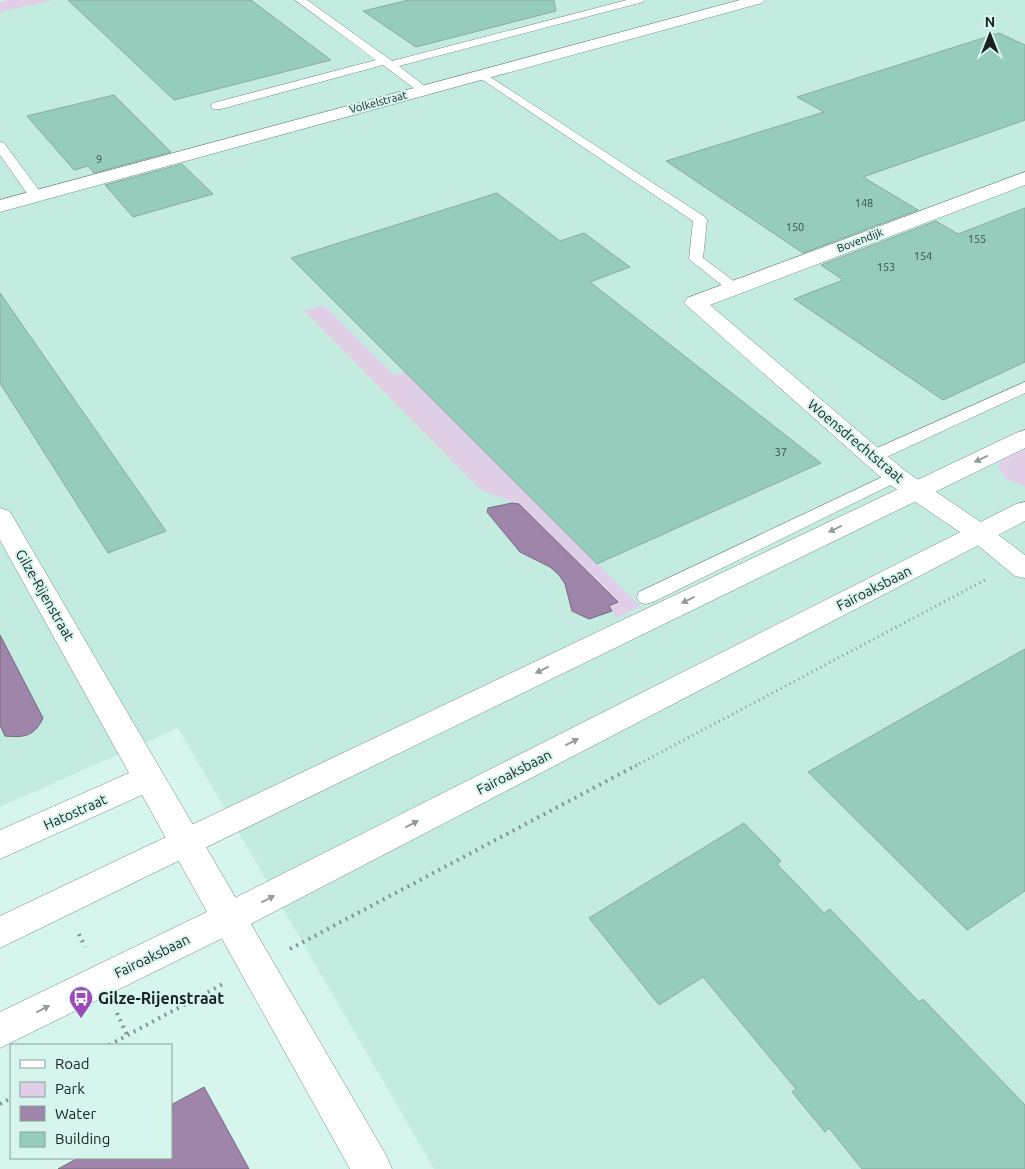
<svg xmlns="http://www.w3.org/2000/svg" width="1025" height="1169" font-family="Ubuntu,sans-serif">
<rect width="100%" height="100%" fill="#d6f5ec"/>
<path fill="#c4ebe0" d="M20,0H1025V1169H434L178,728L0,807V4Z"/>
<path fill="#e1cfe8" d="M7,0H54L0,12V2Z
M324,305L394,375L405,372L640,606L617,618L608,606L618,602L519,504L481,490L304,311Z
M1025,449V487L1005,478L998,467L1001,460Z"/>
<path fill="#9e85a9" stroke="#766880" d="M512,503L519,504L618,602L609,606L612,611L589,619L572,611L565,584L559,575L550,567L520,552L487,512L488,508Z
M0,635L43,718C35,736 24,738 5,736L0,725Z
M204,1087L249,1169H58L78,1158H171V1105Z"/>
<path fill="#95ccbd" stroke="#8da9a1" d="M68,0H251L331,60L174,100Z
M409,0H554L556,11L416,47L363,11Z
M999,33L1025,45V120L863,177L918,210L803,253L666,161L824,112L797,97Z
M114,95L171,152L94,173L88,166L74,170L27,116Z
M182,164L213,194L133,217L105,185Z
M497,193L560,241L584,233L630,267L590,282L821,463L597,564L291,258Z
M1025,208V362L943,400L794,299L843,280L821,265L936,221L958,234Z
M0,293L76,402L166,531L108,553L0,383Z
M1025,649V891L967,930L808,772Z
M744,823L781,861L777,864L824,913L830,909L919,1002L923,999L1025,1105V1169H862L829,1128L825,1132L792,1092L796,1089L703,977L659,1005L589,918Z"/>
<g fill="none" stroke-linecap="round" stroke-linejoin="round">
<g stroke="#718d85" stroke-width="1">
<path id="lane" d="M295,0H307L392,61L627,0H644L643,2L399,66L427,88L429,90L427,92H419L383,65L221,109H213L211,106L213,103L376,60Z
M481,71L705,217L707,220L703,258L739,285L741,288L739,291H729L689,259L693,221L477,76L475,74L477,72Z
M0,142L4,143L41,193L43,196L41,199H31L0,155Z
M1025,382V393L878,461L872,462L866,461L864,457L866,453Z
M895,471L901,472L904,476L901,480L653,602L646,604L639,602L637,597L639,592Z"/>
</g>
<g stroke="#718d85" stroke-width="1">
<path id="street" d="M740,0H765L762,3L0,212V200Z
M1025,172V185L710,305L904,470L988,527L1025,555V578L1015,576L970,539L886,482L684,303L687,298Z
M0,508L9,511L13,517L386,1155L392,1169H350L142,795L0,859V830L129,773L0,540Z"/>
</g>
<g stroke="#718d85" stroke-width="1">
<path id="secondary" d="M1025,430V448L0,948V916L1016,433Z
M1025,502V521L241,929L0,1048V1012L217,907L1016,504Z"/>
</g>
<path stroke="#7e948e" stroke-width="3" stroke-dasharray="1 4" stroke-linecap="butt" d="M635,766L985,580"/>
<path stroke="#7e948e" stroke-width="4" stroke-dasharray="2 5" stroke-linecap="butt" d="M79,934L85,947
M290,949L637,765
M117,1013L127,1035
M109,1045L223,984
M0,1104L11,1098"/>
<use href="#lane" fill="#fff" fill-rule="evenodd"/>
<use href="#street" fill="#fff" fill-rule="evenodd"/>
<use href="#secondary" fill="#fff" fill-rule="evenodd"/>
</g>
<defs><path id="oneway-solid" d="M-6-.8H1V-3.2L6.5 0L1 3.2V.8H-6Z" transform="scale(1.25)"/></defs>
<g fill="#979c9b">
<use href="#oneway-solid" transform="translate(981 459) rotate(154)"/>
<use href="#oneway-solid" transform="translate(835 529) rotate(154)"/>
<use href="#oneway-solid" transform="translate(688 600) rotate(154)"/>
<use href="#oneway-solid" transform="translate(542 670) rotate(154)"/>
<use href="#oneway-solid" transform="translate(572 742) rotate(-27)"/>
<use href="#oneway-solid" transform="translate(412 824) rotate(-27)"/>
<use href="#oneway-solid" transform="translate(268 899) rotate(-27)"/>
<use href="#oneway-solid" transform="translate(43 1009) rotate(-27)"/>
</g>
<defs>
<g id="bus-pin" transform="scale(1.25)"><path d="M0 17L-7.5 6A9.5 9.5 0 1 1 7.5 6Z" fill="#9c4ab9" stroke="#d6f5ec"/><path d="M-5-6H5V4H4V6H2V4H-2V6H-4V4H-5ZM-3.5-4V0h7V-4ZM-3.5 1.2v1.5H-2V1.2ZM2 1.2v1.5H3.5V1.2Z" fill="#fff"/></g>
</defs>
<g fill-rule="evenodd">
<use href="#bus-pin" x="81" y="998"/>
</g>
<g text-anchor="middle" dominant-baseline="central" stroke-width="4" stroke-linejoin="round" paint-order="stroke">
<g font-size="11" fill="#182320" stroke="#d6f5ec">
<text transform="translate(378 102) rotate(-15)">Volkelstraat</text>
<text transform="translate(860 240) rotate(-21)">Bovendijk</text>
</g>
<g font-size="11" fill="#374d47">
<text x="99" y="159">9</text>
<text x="864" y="203">148</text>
<text x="795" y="227">150</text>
<text x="977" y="239">155</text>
<text x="923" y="256">154</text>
<text x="886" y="267">153</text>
<text x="781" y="452">37</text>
</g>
<g font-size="14" fill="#182320" stroke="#d6f5ec">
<text transform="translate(856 441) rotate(40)">Woensdrechtstraat</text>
<text transform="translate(874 588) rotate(-27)">Fairoaksbaan</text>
<text transform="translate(45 595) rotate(60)">Gilze-Rijenstraat</text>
<text transform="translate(514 772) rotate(-27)">Fairoaksbaan</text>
<text transform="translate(75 812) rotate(-24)">Hatostraat</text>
<text transform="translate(152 956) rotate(-26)">Fairoaksbaan</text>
</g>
<g font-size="16" font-weight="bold" fill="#182320" stroke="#d6f5ec" text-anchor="start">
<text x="98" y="998">Gilze-Rijenstraat</text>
</g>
</g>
<rect x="10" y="1044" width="162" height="115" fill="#d6f5ec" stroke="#8aa19a"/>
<rect x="20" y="1060" width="25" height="8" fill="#ffffff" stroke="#8aa19a"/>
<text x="55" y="1069" font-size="15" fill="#182320">Road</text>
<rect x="20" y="1082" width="25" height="15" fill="#e1cfe8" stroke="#8aa19a"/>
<text x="55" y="1094" font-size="15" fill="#182320">Park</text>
<rect x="20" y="1106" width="25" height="15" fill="#9e85a9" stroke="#8aa19a"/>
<text x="55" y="1119" font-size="15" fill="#182320">Water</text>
<rect x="20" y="1132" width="25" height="15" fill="#95ccbd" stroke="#8aa19a"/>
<text x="55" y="1144" font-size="15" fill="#182320">Building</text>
<g transform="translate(990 35)" stroke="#d6f5ec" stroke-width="4" paint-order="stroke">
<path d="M0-4L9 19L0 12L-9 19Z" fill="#182320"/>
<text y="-8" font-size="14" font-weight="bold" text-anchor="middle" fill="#182320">N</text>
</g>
</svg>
